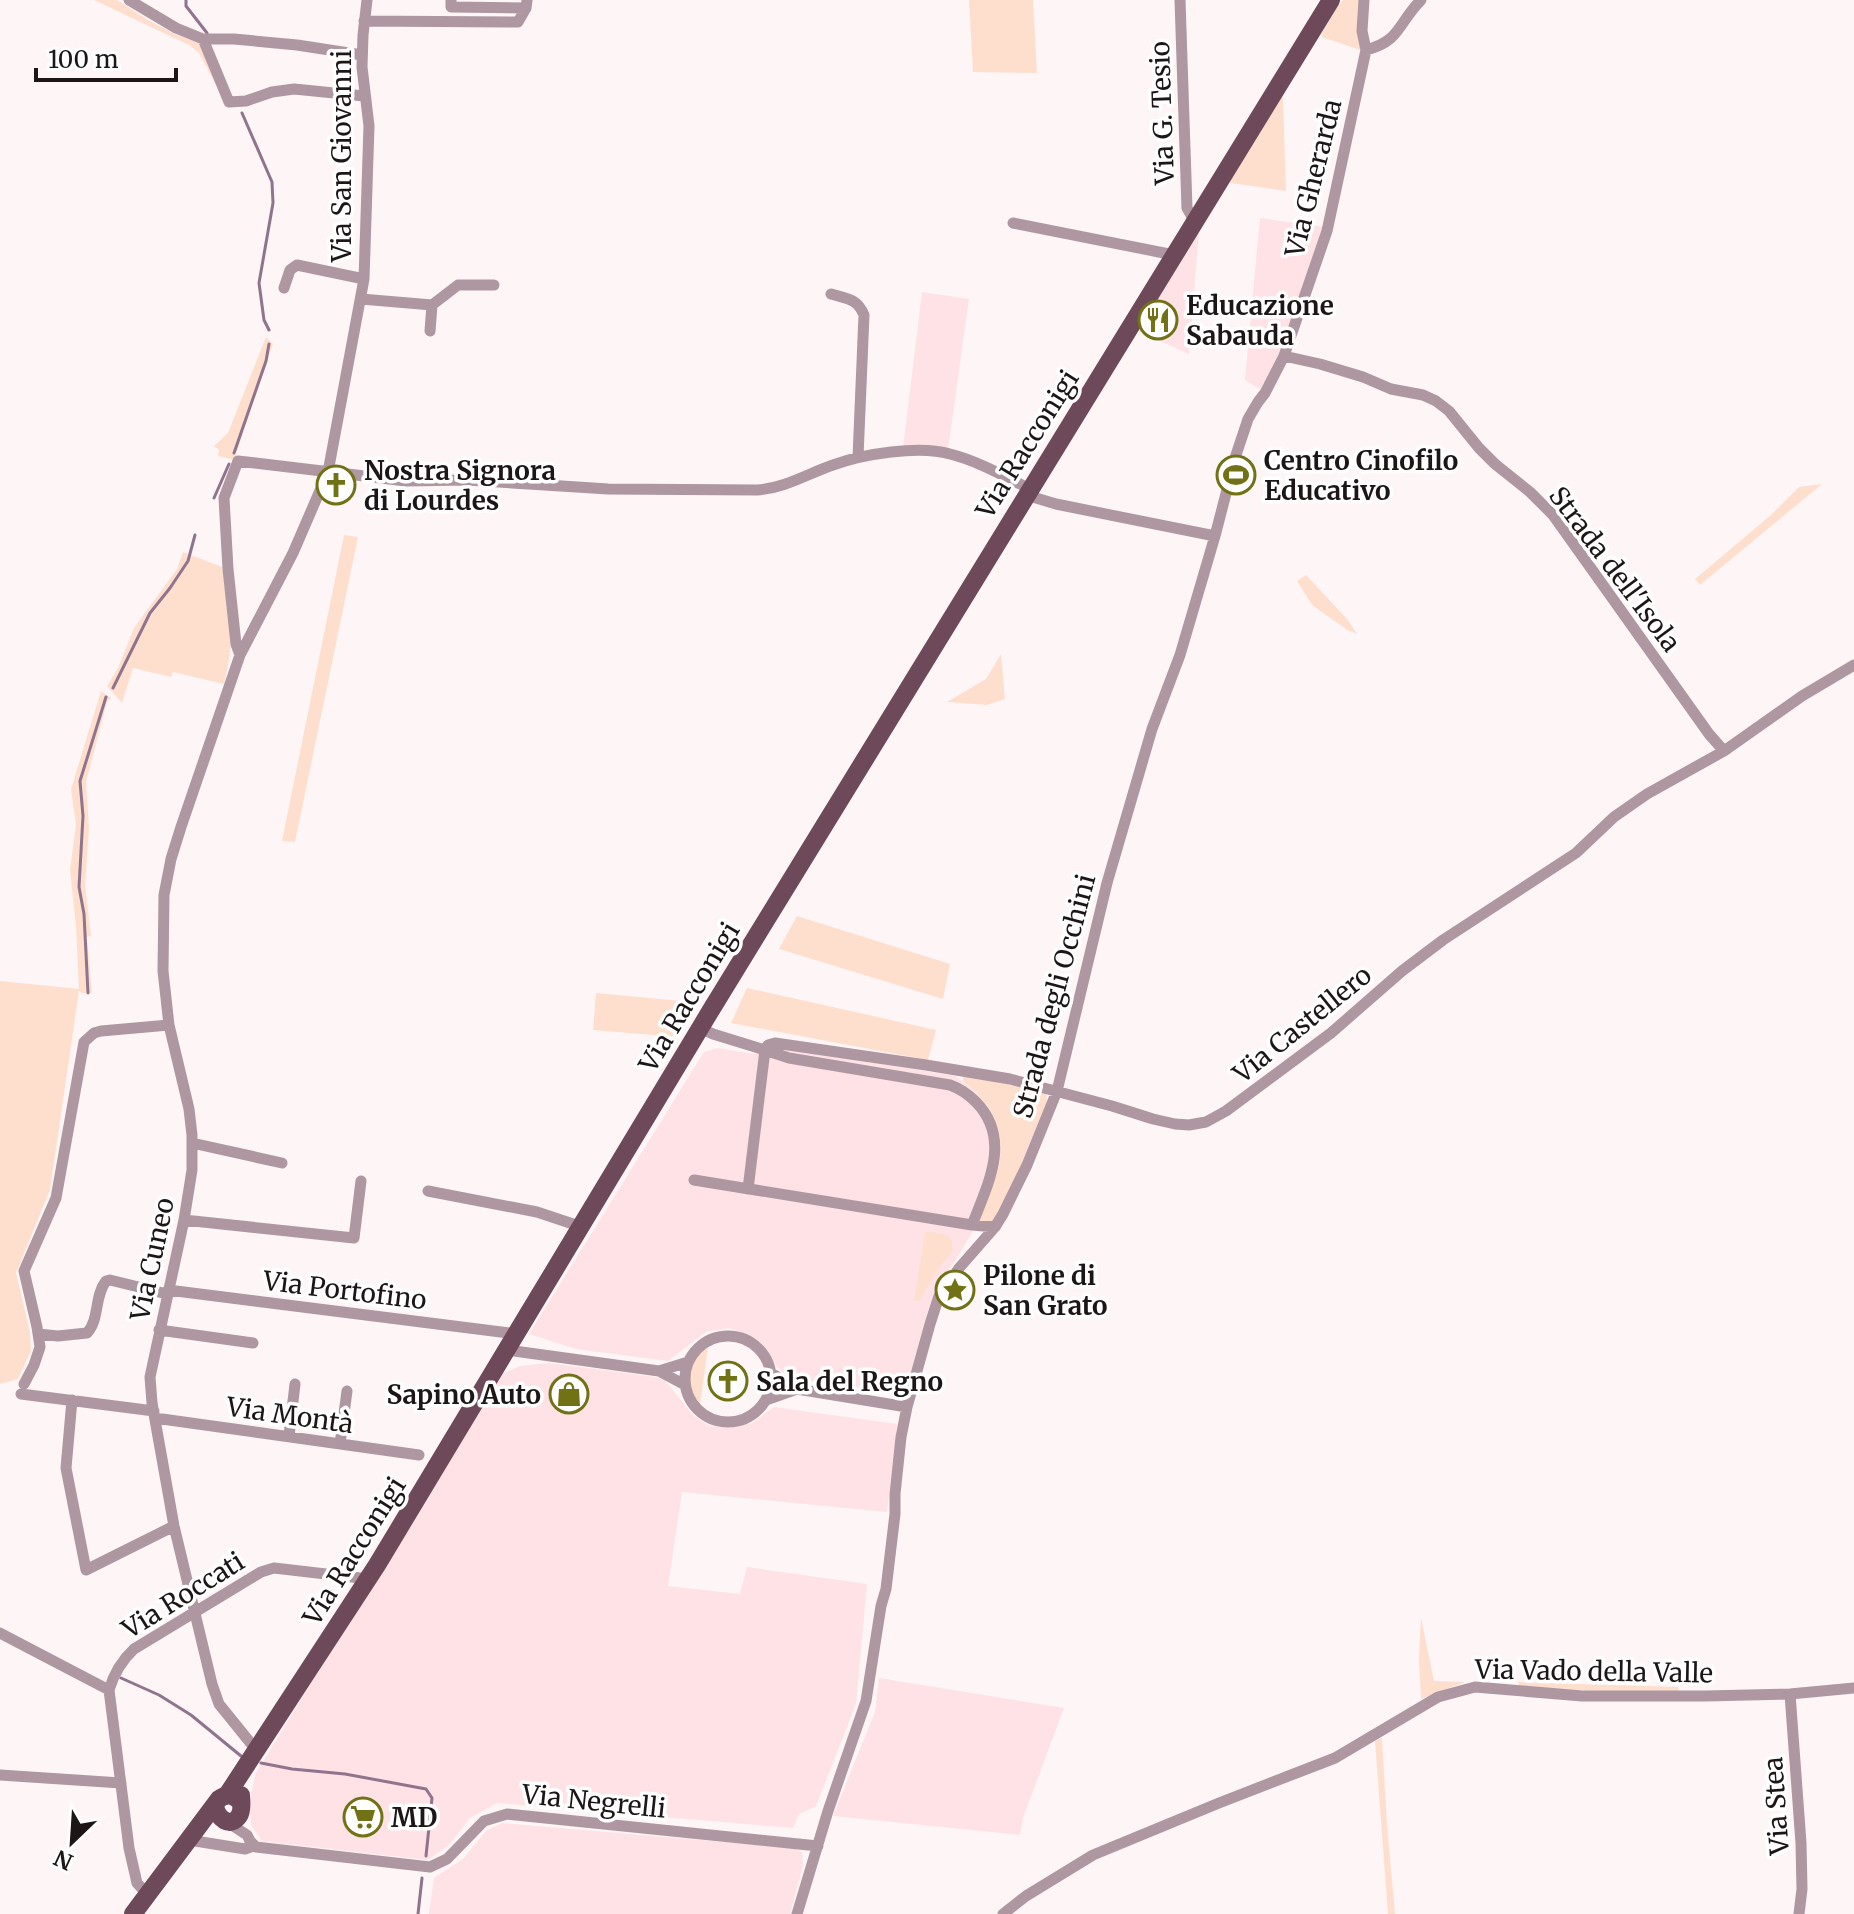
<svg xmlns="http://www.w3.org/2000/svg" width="1854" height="1914" font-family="Merriweather,serif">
<rect width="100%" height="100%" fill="#fdf5f6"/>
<path fill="#fee2e5" d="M1260,218L1324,227L1281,354L1260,389L1245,380Z
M1199,231L1189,354L1138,331Z
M922,292L969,299L948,450L903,448Z
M777,1047L955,1076L968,1085L984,1101L997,1120L1001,1152L995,1183L979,1221L955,1261L939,1283L925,1319L905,1395L788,1378L774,1363L761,1343L749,1335L728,1328L706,1332L668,1361L576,1349L529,1334L704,1052L718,1048L754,1054Z
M549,1363L663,1378L693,1415L709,1426L728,1428L752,1423L774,1407L897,1424L887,1512L682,1492L668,1586L740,1594L747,1567L867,1584L856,1704L816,1806L799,1814L793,1828L497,1803L470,1818L449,1845L428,1860L262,1841L251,1825L249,1802L256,1773L500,1375L520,1366Z
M879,1678L1064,1708L1023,1818L1020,1835L833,1816L875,1712Z
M502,1823L793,1848L802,1852L803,1866L790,1914H429L434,1878L463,1859L486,1831Z"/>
<path fill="#fedfce" d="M94,0H117L148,20L177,35L201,43L226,104L199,53L189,45Z
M969,0H1033L1037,73L973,72Z
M1343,0H1360L1363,51L1322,37V33L1336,9Z
M1280,95L1283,98L1286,191L1231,183L1227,178Z
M266,337L273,344L234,460L218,456L219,450L214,446L228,433Z
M1822,484L1700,585L1695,579L1771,515L1799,487Z
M344,535L358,537L295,842L282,841Z
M183,552L222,567C232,610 235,641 224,684L173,672L171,677L133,668L122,703L107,686L118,668L134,628L177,569Z
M1306,575L1348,620L1357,634L1346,629L1312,605L1297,581Z
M1001,654L1005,699L987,705L947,702L986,679Z
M101,691L111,698L107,702L86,782L89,829L85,885L91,936L87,937L92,993H82L79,991L50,1190L16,1273L30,1332L31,1351L18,1379L0,1384V981L79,989L76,926L70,870L76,825L71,789Z
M797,916L950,964L943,999L779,949Z
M747,988L936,1030L928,1060L731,1023Z
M596,993L681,1001L677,1037L593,1030Z
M963,1075L1046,1092L1047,1101L1003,1208L993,1222L979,1221C1003,1167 1018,1123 963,1081Z
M927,1231L947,1235L951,1239L953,1250L936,1272L920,1300L914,1301L925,1233Z
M708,1347L700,1405C681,1386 686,1361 708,1347Z
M1421,1618L1434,1681L1465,1682L1421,1699L1419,1659Z
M1518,1682L1678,1687L1680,1694L1520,1688Z
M1382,1738L1387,1825L1395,1914H1388L1375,1741Z"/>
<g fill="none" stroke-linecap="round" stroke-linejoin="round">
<path stroke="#90738c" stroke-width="3" d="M186,0V6L207,33
M242,113L272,182L273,203L259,283L264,320L269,330
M234,453L266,361L269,344
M214,498L229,464
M113,688L150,613L170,588L188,561L195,535
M88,993L84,914L79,887L83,816L80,781L106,697
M121,1678L159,1695L191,1715L241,1756
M261,1763L292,1769L345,1774L426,1789L432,1798L426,1856
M418,1914L422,1878"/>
<path stroke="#ae97a1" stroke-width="11" d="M129,0L176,28L203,39H234L297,45L362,55
M451,0V7L526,8L527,0
M1180,0L1187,208L1195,222
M364,21L518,22L526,8
M203,39L229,102L246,101L272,92L294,89L364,96
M1366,50C1401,41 1398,23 1421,0
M1013,223L1174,255
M284,288L290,270L297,265L364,279
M831,294C847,299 857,298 864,315L858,457
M361,299L432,305
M430,331L432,305L458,285H494
M1284,356L1320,364L1363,377L1391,389L1423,395L1436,401L1449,411L1479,448L1495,464L1530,492L1553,515L1709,734L1724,751
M1026,495L1056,504L1215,536L1236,455L1248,419L1258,402L1265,393L1284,356L1327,231L1366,50L1362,31L1364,0
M240,655L236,644L228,569L224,498L238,461L406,481L467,480L608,489L757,490C785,488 807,474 833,465C863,454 919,445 950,454C978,461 1004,476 1030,489
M700,1028L713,1034L765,1050L768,1045L775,1043L926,1065L1010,1079L1112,1106L1153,1119L1175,1124L1189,1125L1206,1122L1226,1111L1331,1033L1402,971L1443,940L1576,853L1614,817L1647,794L1724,751L1802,696L1854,665
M192,1143L282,1163
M694,1180L972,1225L995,1227
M748,1189L765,1050L789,1058L950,1085C961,1089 968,1094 976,1102C1012,1139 988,1184 972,1225
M428,1191L537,1212L582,1227
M184,1220L354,1238L361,1181
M168,1290L517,1334
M159,1330L253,1343
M38,1334L58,1336L87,1333C100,1319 94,1296 106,1281L110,1280L167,1294
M685 1379a43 43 0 1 1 86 0a43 43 0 1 1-86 0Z
M507,1350L659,1371L685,1385
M659,1371L688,1362
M771,1373L797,1389L907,1407
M24,1384L34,1365L40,1347L37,1327L24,1271L56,1198L84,1042L94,1033L101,1031L169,1025
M21,1394L154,1411
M72,1400L66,1468L86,1570L174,1526
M766,1400L797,1389
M155,1418L419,1455
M289,1436L295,1384
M340,1444L347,1391
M0,1633L109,1690
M1790,1694L1801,1843L1802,1889L1799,1914
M257,1751L219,1704L212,1684L174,1526L152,1403L150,1377L184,1220L192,1170V1135L189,1109L169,1025L163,971L164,895L171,859L181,827L240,655L293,553L328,472L364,279L369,126L362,67L363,35L367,0
M0,1775L121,1783
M227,1822L247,1835L250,1841L256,1847L430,1867L447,1859L484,1821L507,1814L818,1846
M189,1840L245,1849L253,1846
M148,1895L137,1883L129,1848L109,1690C114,1673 121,1661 134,1649L261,1572L274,1568L369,1579
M797,1914L828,1811L866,1701L881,1606L886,1589L895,1514V1494L901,1437L907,1407L930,1324L939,1296L960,1267L995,1227L1003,1214L1027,1165L1057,1091L1107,883L1152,729L1180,655L1215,536
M1003,1914L1026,1896L1093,1855L1219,1803L1335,1758L1438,1697L1475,1687L1582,1696H1706L1790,1694L1854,1688"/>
<path stroke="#6e495a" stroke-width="18" d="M227,1795L377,1565L711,1010L1331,0
M215,1806C217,1818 230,1829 239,1816C243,1810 241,1801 241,1795
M133,1914L219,1799C227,1793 235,1795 241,1803"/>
</g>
<defs>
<g id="restaurant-ring" transform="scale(2)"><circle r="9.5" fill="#fff" stroke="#717216" stroke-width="1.5"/><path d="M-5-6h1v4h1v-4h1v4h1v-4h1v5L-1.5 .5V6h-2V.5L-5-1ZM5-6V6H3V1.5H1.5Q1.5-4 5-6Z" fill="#717216"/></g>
<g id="stadium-ring" transform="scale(2)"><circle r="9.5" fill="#fff" stroke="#717216" stroke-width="1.5"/><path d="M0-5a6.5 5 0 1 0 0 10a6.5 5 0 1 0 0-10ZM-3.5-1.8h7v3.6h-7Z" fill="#717216"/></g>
<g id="church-ring" transform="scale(2)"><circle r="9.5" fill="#fff" stroke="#717216" stroke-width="1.5"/><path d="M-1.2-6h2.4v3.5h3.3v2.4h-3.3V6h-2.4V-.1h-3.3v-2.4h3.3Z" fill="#717216"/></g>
<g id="sight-ring" transform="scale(2)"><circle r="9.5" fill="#fff" stroke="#717216" stroke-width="1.5"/><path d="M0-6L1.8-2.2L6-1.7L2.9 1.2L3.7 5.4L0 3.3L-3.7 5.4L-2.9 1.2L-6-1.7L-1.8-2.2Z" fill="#717216"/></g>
<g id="shop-ring" transform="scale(2)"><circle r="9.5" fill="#fff" stroke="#717216" stroke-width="1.5"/><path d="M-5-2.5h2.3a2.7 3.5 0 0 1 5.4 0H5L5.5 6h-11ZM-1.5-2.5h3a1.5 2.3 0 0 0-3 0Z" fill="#717216"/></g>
<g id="supermarket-ring" transform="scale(2)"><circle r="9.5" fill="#fff" stroke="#717216" stroke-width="1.5"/><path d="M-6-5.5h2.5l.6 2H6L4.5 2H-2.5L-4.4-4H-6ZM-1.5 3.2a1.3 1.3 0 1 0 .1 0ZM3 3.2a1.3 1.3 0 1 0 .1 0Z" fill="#717216"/></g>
</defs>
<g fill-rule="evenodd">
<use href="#restaurant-ring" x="1158" y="320"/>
<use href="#stadium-ring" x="1236" y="475"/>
<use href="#church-ring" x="336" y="485"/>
<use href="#sight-ring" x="955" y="1290"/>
<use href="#church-ring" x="728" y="1381"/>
<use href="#shop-ring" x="569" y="1394"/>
<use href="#supermarket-ring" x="363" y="1817"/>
</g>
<g text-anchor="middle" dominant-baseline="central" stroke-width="7" stroke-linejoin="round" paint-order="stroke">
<g font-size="26" fill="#1d1617" stroke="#fff">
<text transform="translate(1162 113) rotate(-92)">Via G. Tesio</text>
<text transform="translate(341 156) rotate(-90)">Via San Giovanni</text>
<text transform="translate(1313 178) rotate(-76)">Via Gherarda</text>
<text transform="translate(1027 444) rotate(-58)">Via Racconigi</text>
<text transform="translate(1615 569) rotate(53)">Strada dell'Isola</text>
<text transform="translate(1054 996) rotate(-75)">Strada degli Occhini</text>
<text transform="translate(689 997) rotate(-59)">Via Racconigi</text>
<text transform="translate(1302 1024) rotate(-39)">Via Castellero</text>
<text transform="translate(152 1259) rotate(-78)">Via Cuneo</text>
<text transform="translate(345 1290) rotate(7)">Via Portofino</text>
<text transform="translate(290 1415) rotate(8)">Via Montà</text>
<text transform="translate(354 1551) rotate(-58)">Via Racconigi</text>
<text transform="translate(183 1595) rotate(-32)">Via Roccati</text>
<text transform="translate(1594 1671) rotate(1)">Via Vado della Valle</text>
<text transform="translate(594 1801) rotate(6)">Via Negrelli</text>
<text transform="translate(1776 1806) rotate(-94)">Via Stea</text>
</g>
<g font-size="26" font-weight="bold" fill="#1d1617" stroke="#fff" text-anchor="start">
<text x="1186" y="305">Educazione<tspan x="1186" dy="30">Sabauda</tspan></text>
<text x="1264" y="460">Centro Cinofilo<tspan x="1264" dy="30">Educativo</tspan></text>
<text x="364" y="470">Nostra Signora<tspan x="364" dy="30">di Lourdes</tspan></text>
<text x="983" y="1275">Pilone di<tspan x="983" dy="30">San Grato</tspan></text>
<text x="756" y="1381">Sala del Regno</text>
<text x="541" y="1394" text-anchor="end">Sapino Auto</text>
<text x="391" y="1817">MD</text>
</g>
</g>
<g transform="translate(72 1842) rotate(205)" stroke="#ffffff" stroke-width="6" paint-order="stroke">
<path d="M0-6L14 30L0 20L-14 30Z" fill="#1d1617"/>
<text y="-12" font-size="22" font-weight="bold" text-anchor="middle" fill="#1d1617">N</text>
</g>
<path d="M36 68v12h140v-12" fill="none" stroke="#1d1617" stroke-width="4"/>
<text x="48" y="68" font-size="24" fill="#1d1617" stroke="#ffffff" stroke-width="6" paint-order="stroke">100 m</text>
</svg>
